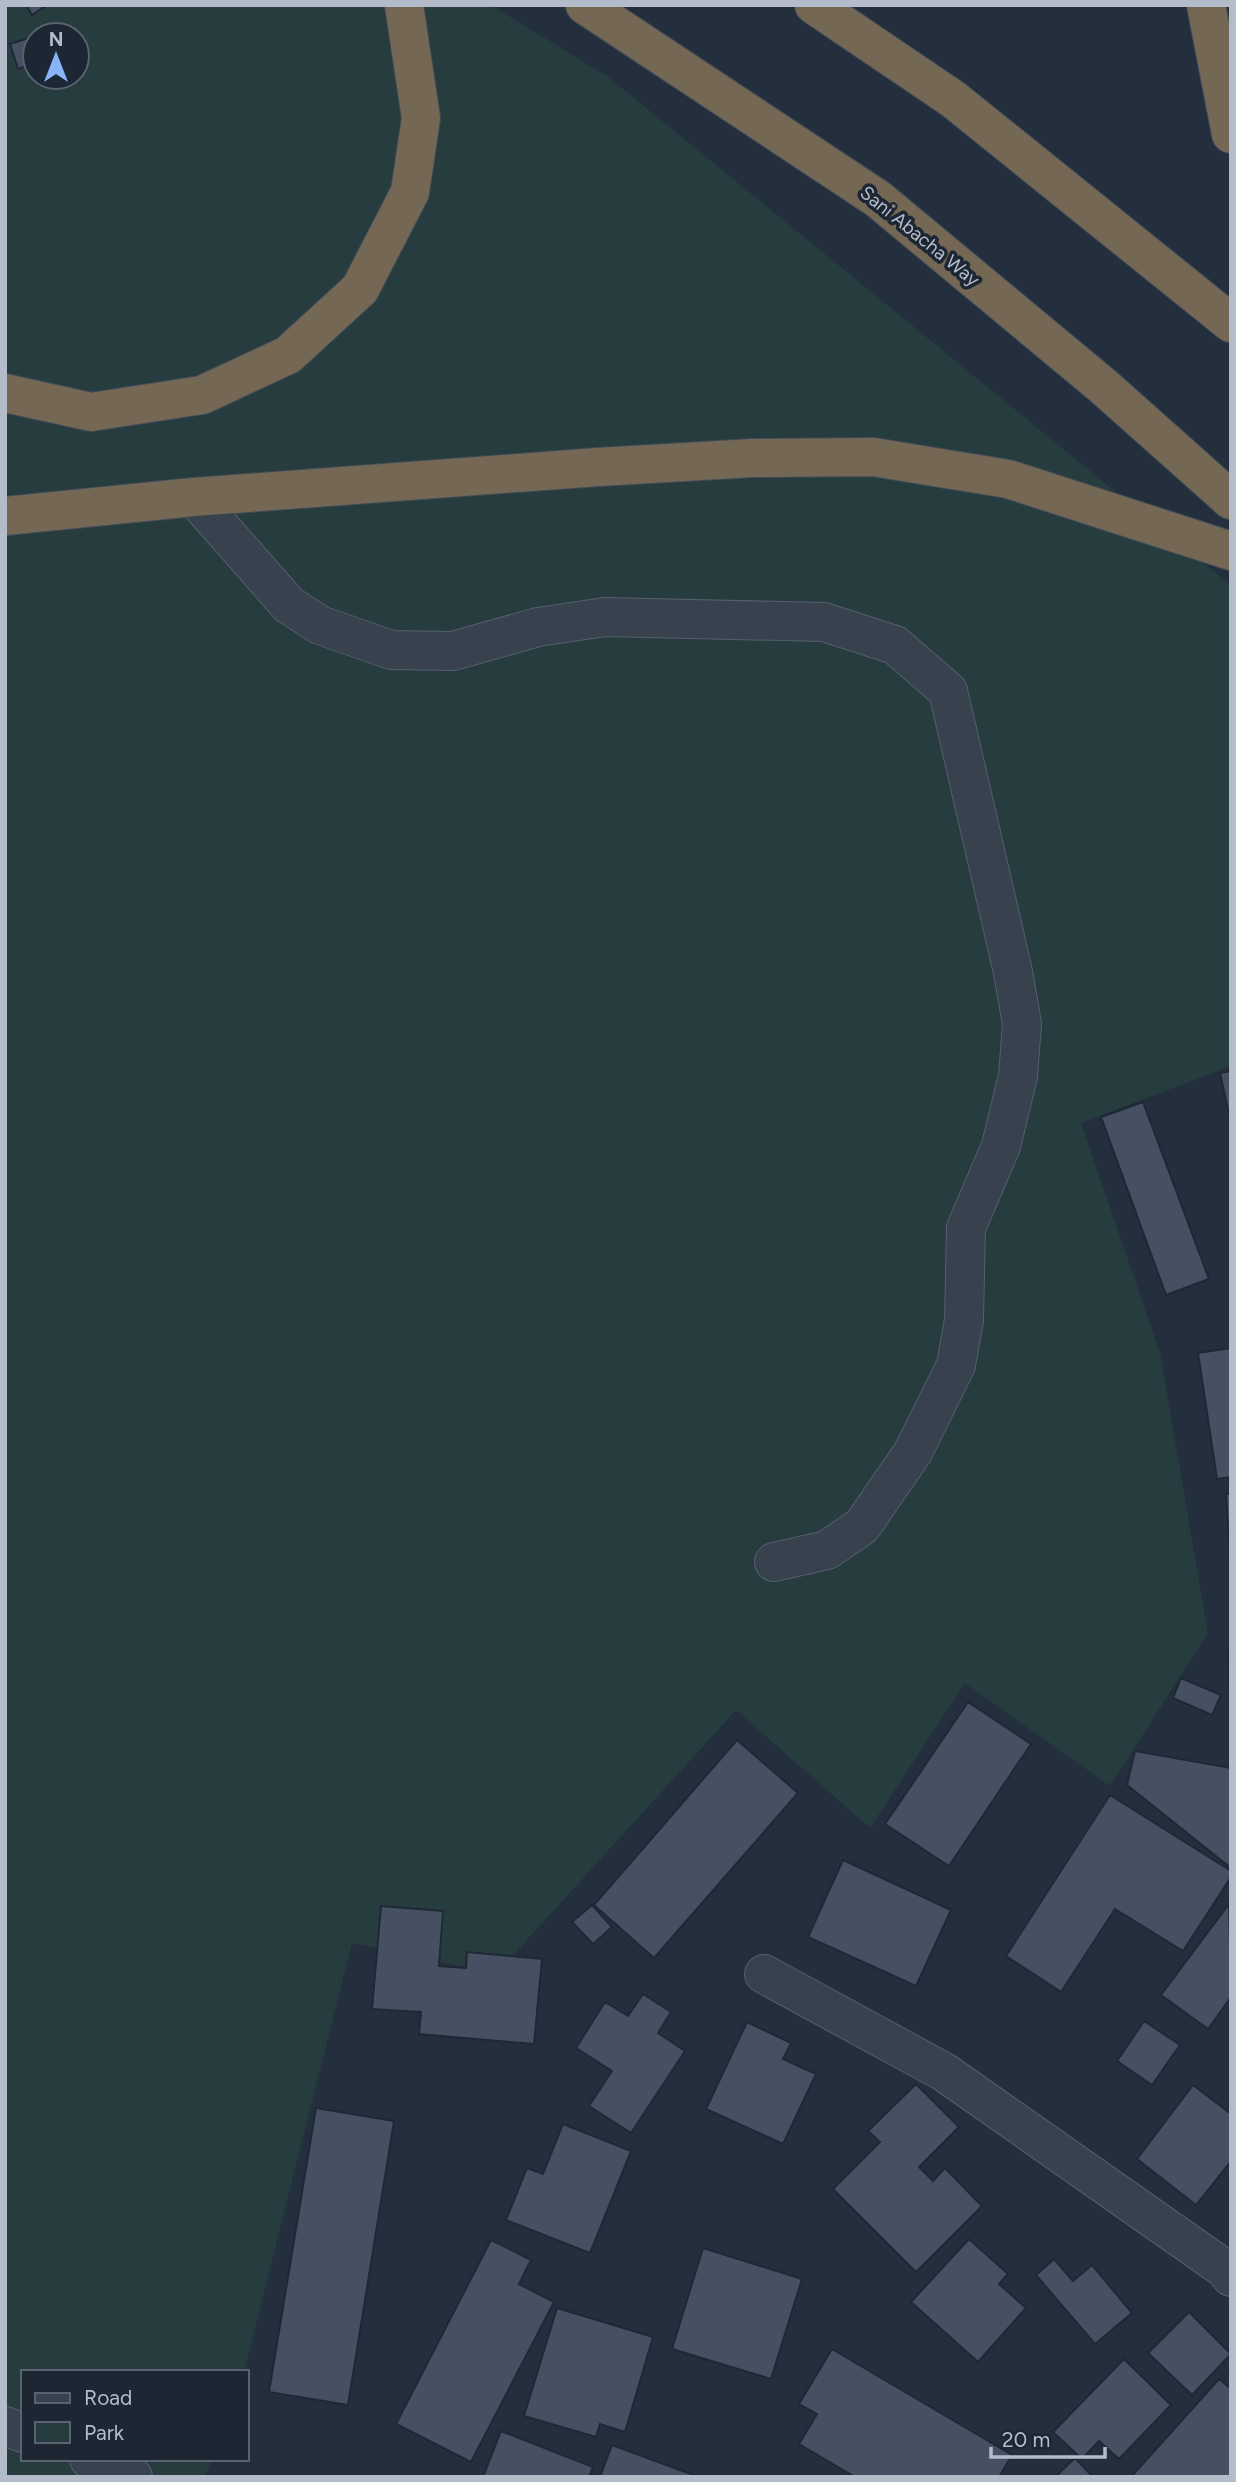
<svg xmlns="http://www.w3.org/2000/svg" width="1236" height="2482" font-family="Figtree,sans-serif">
<rect width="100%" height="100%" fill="#242f3e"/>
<path fill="#263c3f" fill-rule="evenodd" d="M5,5H491L607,76L1231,586V1066L1081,1123L1160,1353L1208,1633L1110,1786L965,1683L870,1828L736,1710L496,1974L352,1943L244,2372H23V2459H212L205,2477H5ZM35,35H77V77H35Z"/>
<path fill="#455162" stroke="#1f2835" stroke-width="2" d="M26,5H47L32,15Z
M35,36V63L18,69L10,44Z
M1231,1071V1123L1220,1073Z
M1143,1102L1209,1279L1166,1295L1101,1117Z
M1231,1348V1477L1217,1479L1198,1353Z
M1226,1494H1231V1572Z
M1228,1649H1231V1687H1229Z
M1181,1678L1221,1695L1212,1715L1173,1698Z
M968,1702L1031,1744L949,1866L885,1824Z
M737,1740L798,1793L654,1958L594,1905Z
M1135,1751L1231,1768V1868L1127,1785Z
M1110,1795L1231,1871V1877L1183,1951L1115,1909L1061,1992L1006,1956Z
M843,1860L951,1910L916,1986L808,1937Z
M1229,1904L1231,1997L1208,2029L1161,1995Z
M592,1905L612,1927L593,1944L572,1922Z
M381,1906L443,1911L439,1966L466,1968L467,1952L542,1959L534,2044L419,2034L421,2012L372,2009Z
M643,1994L671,2012L658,2033L685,2051L631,2133L589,2106L612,2071L576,2048L605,2002L628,2016Z
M1144,2021L1180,2045L1152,2085L1117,2061Z
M747,2022L791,2043L783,2059L816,2074L783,2144L706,2109Z
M916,2084L959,2127L919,2167L933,2181L945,2168L982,2206L916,2272L833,2189L880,2142L868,2131Z
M1193,2085L1231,2114V2161L1196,2205L1137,2159Z
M316,2108L394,2121L348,2405L269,2392Z
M563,2124L631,2151L590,2253L506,2220L527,2168L543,2174Z
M969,2239L1008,2274L999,2284L1026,2308L978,2362L911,2302Z
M491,2240L531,2260L519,2284L554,2302L471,2462L396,2424Z
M703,2248L802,2279L771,2379L672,2349Z
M1054,2259L1073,2281L1092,2265L1132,2313L1095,2344L1036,2275Z
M557,2308L653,2337L625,2432L600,2424L596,2437L524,2416Z
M1189,2312L1231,2354L1192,2395L1148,2353Z
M832,2349L1012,2455L999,2477H855L799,2444L817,2414L799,2404Z
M1124,2359L1171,2405L1119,2459L1099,2441L1082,2459L1053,2432Z
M1219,2379L1231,2389V2477H1131Z
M501,2431L593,2467L589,2477H483Z
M612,2445L699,2477H600Z
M1075,2458L1093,2477H1055Z"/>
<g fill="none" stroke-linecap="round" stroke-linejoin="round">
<g stroke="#565f6c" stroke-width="40">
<path id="minor" d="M194,497L289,605L320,625L391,650L453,651L538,627L605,617L824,622L895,645L948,691L1013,972L1022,1024L1018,1076L1001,1146L966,1228L964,1320L956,1365L913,1452L862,1526L827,1550L774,1562
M764,1974L944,2072L1225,2269L1231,2277
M5,2426L23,2433
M89,2459L133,2477"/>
</g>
<g stroke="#434c59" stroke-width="40">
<path id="highway" d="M585,5L878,199L1103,386L1231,500
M814,5L953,99L1231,323
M1206,5L1231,134
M5,393L91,412L202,395L288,355L360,289L410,192L421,118L404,5
M5,516L194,497L598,467L753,458L873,457L1008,479L1231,551"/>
</g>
<use href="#minor" stroke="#38414e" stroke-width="38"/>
<use href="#highway" stroke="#746855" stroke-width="38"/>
</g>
<g text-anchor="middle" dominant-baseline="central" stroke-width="7" stroke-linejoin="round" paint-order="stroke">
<g font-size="19" fill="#b4bcc9" stroke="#1d2633">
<text transform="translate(920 236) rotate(39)">Sani Abacha Way</text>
</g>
</g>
<rect width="1236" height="2482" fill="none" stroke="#b4bcc9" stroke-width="14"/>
<rect x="21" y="2370" width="228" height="91" fill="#1d2633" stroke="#59626f" stroke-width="2"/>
<rect x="35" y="2393" width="35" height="10" fill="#38414e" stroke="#59626f" stroke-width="2"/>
<text x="84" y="2405" font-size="21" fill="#b4bcc9">Road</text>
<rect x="35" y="2422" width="35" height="21" fill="#263c3f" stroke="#59626f" stroke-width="2"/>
<text x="84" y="2440" font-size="21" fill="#b4bcc9">Park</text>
<g transform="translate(56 56)"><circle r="33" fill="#1d2633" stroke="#59626f" stroke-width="2"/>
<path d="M0-5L12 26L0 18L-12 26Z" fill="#8ab4f8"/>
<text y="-10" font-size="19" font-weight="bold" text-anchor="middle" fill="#b4bcc9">N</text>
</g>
<path d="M991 2447v10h114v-10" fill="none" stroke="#b4bcc9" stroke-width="3.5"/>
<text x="1002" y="2447" font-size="21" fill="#b4bcc9" stroke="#1d2633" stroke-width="5" paint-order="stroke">20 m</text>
</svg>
